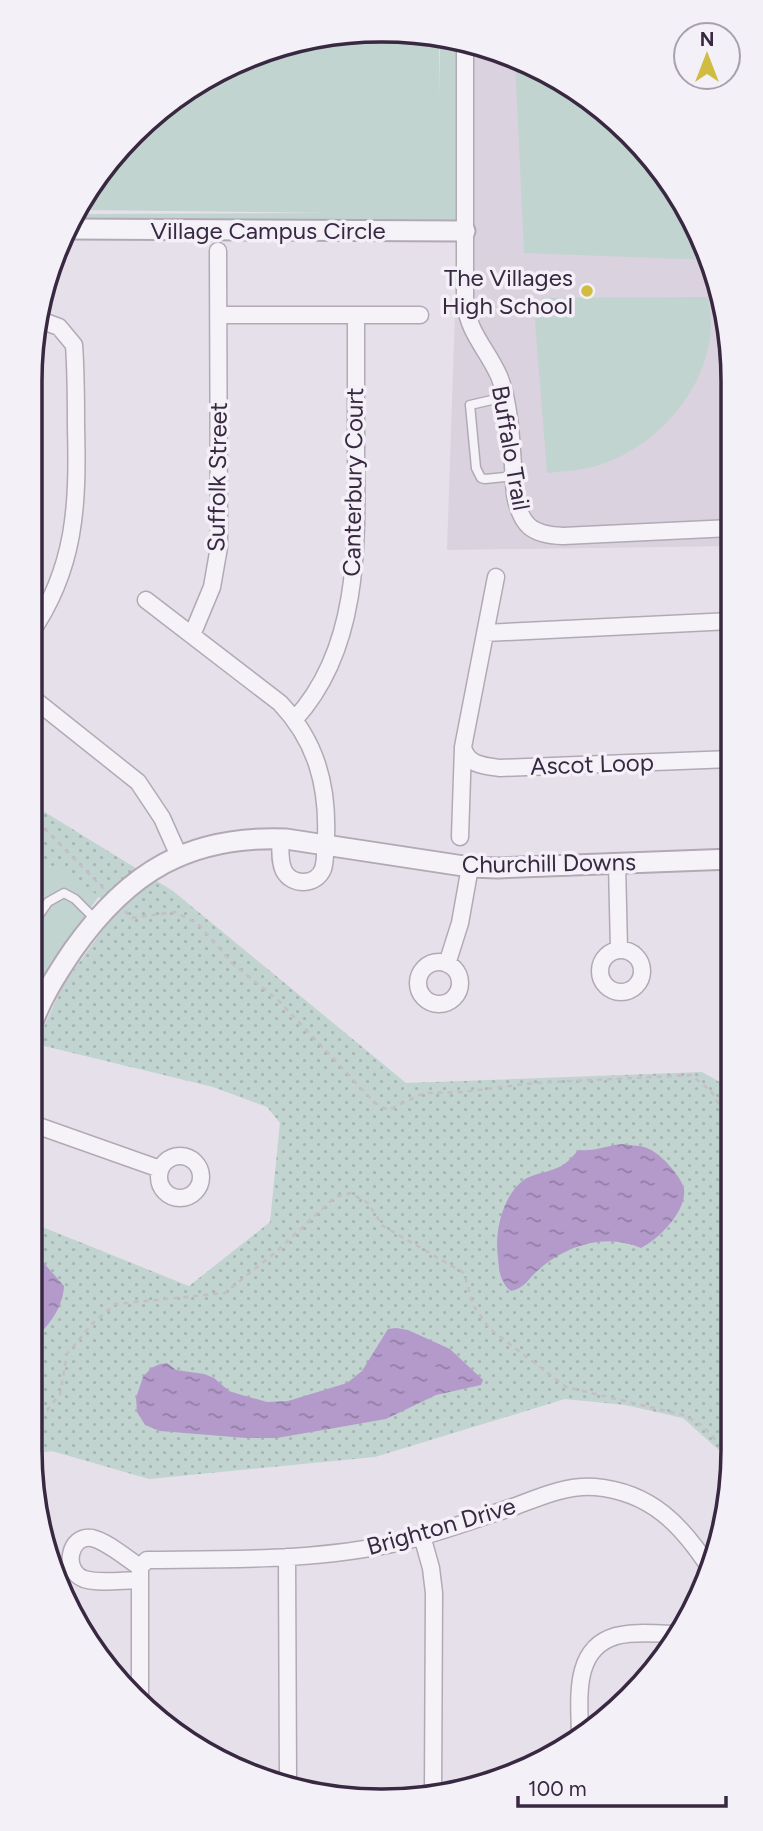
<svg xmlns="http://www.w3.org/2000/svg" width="763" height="1831" font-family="Figtree,sans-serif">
<defs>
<pattern id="grass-dots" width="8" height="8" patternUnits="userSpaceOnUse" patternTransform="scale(1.75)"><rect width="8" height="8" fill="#c1d4cf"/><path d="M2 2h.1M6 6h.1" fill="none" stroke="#a7b6b3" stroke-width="1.8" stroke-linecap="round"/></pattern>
<pattern id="water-ripples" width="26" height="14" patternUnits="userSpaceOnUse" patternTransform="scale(1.75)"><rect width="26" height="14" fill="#b39aca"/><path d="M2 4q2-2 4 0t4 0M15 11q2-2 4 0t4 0" fill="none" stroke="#937ea6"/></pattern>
</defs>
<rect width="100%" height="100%" fill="#e6e0ea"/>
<path fill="#dad2df" d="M464,44L494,48L577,89L646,150L706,247L730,335L731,546L447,550Z"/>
<path fill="url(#grass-dots)" d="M30,803L173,891L406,1083L702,1072L732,1089L733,1449L731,1461L683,1418L625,1405L565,1399L375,1457L149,1479L52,1451L31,1454L30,1222L189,1286L270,1222L280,1123L267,1107L213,1087L36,1044L63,985L117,910L56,867L30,865Z"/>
<path fill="#c1d4cf" d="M358,31L439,41V97L440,41L461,44L457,234L66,238L80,214L333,213L82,210L117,150L226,66Z
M515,59L577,89L646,150L706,247L710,260L524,253Z
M708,297C709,306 711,315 711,324C710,385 661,443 605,463C587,470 566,471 547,473L534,309L543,298Z
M30,865L56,867L99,896L49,965L30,1000Z"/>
<path fill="url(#water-ripples)" d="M623,1144C632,1146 642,1145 649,1149C660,1153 682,1177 684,1189C687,1211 658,1240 641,1248C605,1232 564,1246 536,1272C527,1281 524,1288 511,1291C500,1283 499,1270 498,1257C494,1232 503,1192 527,1178C539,1172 557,1171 567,1162C572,1158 574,1154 579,1150C595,1152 607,1145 623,1144Z
M30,1258L42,1261L64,1286C63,1309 47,1328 30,1343Z
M396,1328L408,1330L450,1349L483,1380L481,1385L436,1395L386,1419L277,1438H246L160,1431L145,1425L137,1412L136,1398L143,1377L151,1368L160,1364L167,1363L176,1370L204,1374L214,1378L229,1391L242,1395L267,1402L288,1401L347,1383L362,1371L388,1329Z"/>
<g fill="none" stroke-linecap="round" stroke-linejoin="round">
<g stroke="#b2a9b7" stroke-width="11">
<path id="service" d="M505,397L470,405L476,468L481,478L485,479L514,476
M30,928L48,902L64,893L75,899L96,920"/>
</g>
<g stroke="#b2a9b7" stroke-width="19">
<path id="minor" d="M465,44V303C469,334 487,349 499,376C512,407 512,461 515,495C521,525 531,535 563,536L731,528
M218,315H420
M146,600L280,703C316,741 328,785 326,837C325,846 326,860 323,869C316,886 292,886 284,871C279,862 281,849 280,839
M485,633L731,621
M30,634C76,568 78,504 76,427C76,400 76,372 74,345L59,327L40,320
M192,635L212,587L219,547L218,251
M30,696L138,782L162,818L179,856
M295,719C360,648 357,544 356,454C356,408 356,361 356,315
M463,747C467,765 484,766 500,768L731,759
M460,837L463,747L496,577
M617,863L619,950
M600 971a21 21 0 1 1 42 0a21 21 0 1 1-42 0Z
M418 983a21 21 0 1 1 42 0a21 21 0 1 1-42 0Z
M447,964L460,923L470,867
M30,1123L160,1169
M159 1177a21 21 0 1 1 42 0a21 21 0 1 1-42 0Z
M422,1536L431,1568L434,1593L433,1795
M287,1557L288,1782
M140,1567C126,1558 108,1542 92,1538C69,1534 62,1571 84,1579C100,1584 123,1580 140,1580
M140,1701V1567L147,1560C233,1559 317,1561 401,1542C439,1533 476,1519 513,1507C540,1497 566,1485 595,1487C651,1492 682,1525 711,1570
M580,1739C580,1702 571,1649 616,1636C635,1631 658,1634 676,1634"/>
</g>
<g stroke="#b2a9b7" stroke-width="23">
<path id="tertiary" d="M71,229L465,231
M30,1030C40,1000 56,975 73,950C128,872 189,835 286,839L470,867L497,868L732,859"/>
</g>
<path stroke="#c5bec8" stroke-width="2.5" stroke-dasharray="5 5" stroke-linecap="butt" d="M30,814L104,889
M125,911L131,918L175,912L198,924L233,964L279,1001L375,1103L388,1110L424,1093L462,1092L534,1083L691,1075L711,1091L732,1126
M30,1421L44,1414L60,1394L67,1354L92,1324L115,1304L225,1293L277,1251L335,1197L350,1193L368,1203L383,1226L464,1273L473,1305L490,1329L566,1387L683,1415L703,1426L732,1458"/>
<use href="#service" stroke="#f6f3f8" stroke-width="8"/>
<use href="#minor" stroke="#f6f3f8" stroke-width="16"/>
<use href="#tertiary" stroke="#f6f3f8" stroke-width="19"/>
</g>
<circle fill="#d1bc43" stroke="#f4f0f7" stroke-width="2.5" cx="587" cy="291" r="7"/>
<g text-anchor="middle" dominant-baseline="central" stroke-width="7" stroke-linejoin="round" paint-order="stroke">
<g font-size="24" fill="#382841" stroke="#f4f0f7">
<text x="268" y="230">Village Campus Circle</text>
<text transform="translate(511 448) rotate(80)">Buffalo Trail</text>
<text transform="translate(217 477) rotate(-89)">Suffolk Street</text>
<text transform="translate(353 482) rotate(-89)">Canterbury Court</text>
<text transform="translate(592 764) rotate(-2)">Ascot Loop</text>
<text transform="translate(549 863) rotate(-1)">Churchill Downs</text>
<text transform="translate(441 1526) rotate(-16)">Brighton Drive</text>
</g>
<g font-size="24" fill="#382841" stroke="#f4f0f7" text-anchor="end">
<text x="573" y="277">The Villages<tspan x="573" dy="28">High School</tspan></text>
</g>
</g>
<path d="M0 0H763V1831H0ZM381 42H382A339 339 0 0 1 721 381V1450A339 339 0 0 1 382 1789H381A339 339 0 0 1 42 1450V381A339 339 0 0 1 381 42Z" fill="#f4f0f7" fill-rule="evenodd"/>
<path fill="none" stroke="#382841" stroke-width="3.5" d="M381 42H382A339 339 0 0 1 721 381V1450A339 339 0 0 1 382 1789H381A339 339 0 0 1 42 1450V381A339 339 0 0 1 381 42Z"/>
<g transform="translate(707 56)"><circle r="33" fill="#f4f0f7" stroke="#a9a0ae" stroke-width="2"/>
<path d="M0-5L12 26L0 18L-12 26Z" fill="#d1bc43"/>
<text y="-10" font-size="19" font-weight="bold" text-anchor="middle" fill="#382841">N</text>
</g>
<path d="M518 1796v10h208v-10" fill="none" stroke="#382841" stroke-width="3.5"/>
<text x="528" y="1796" font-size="21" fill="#382841" stroke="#f4f0f7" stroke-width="5" paint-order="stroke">100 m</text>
</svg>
